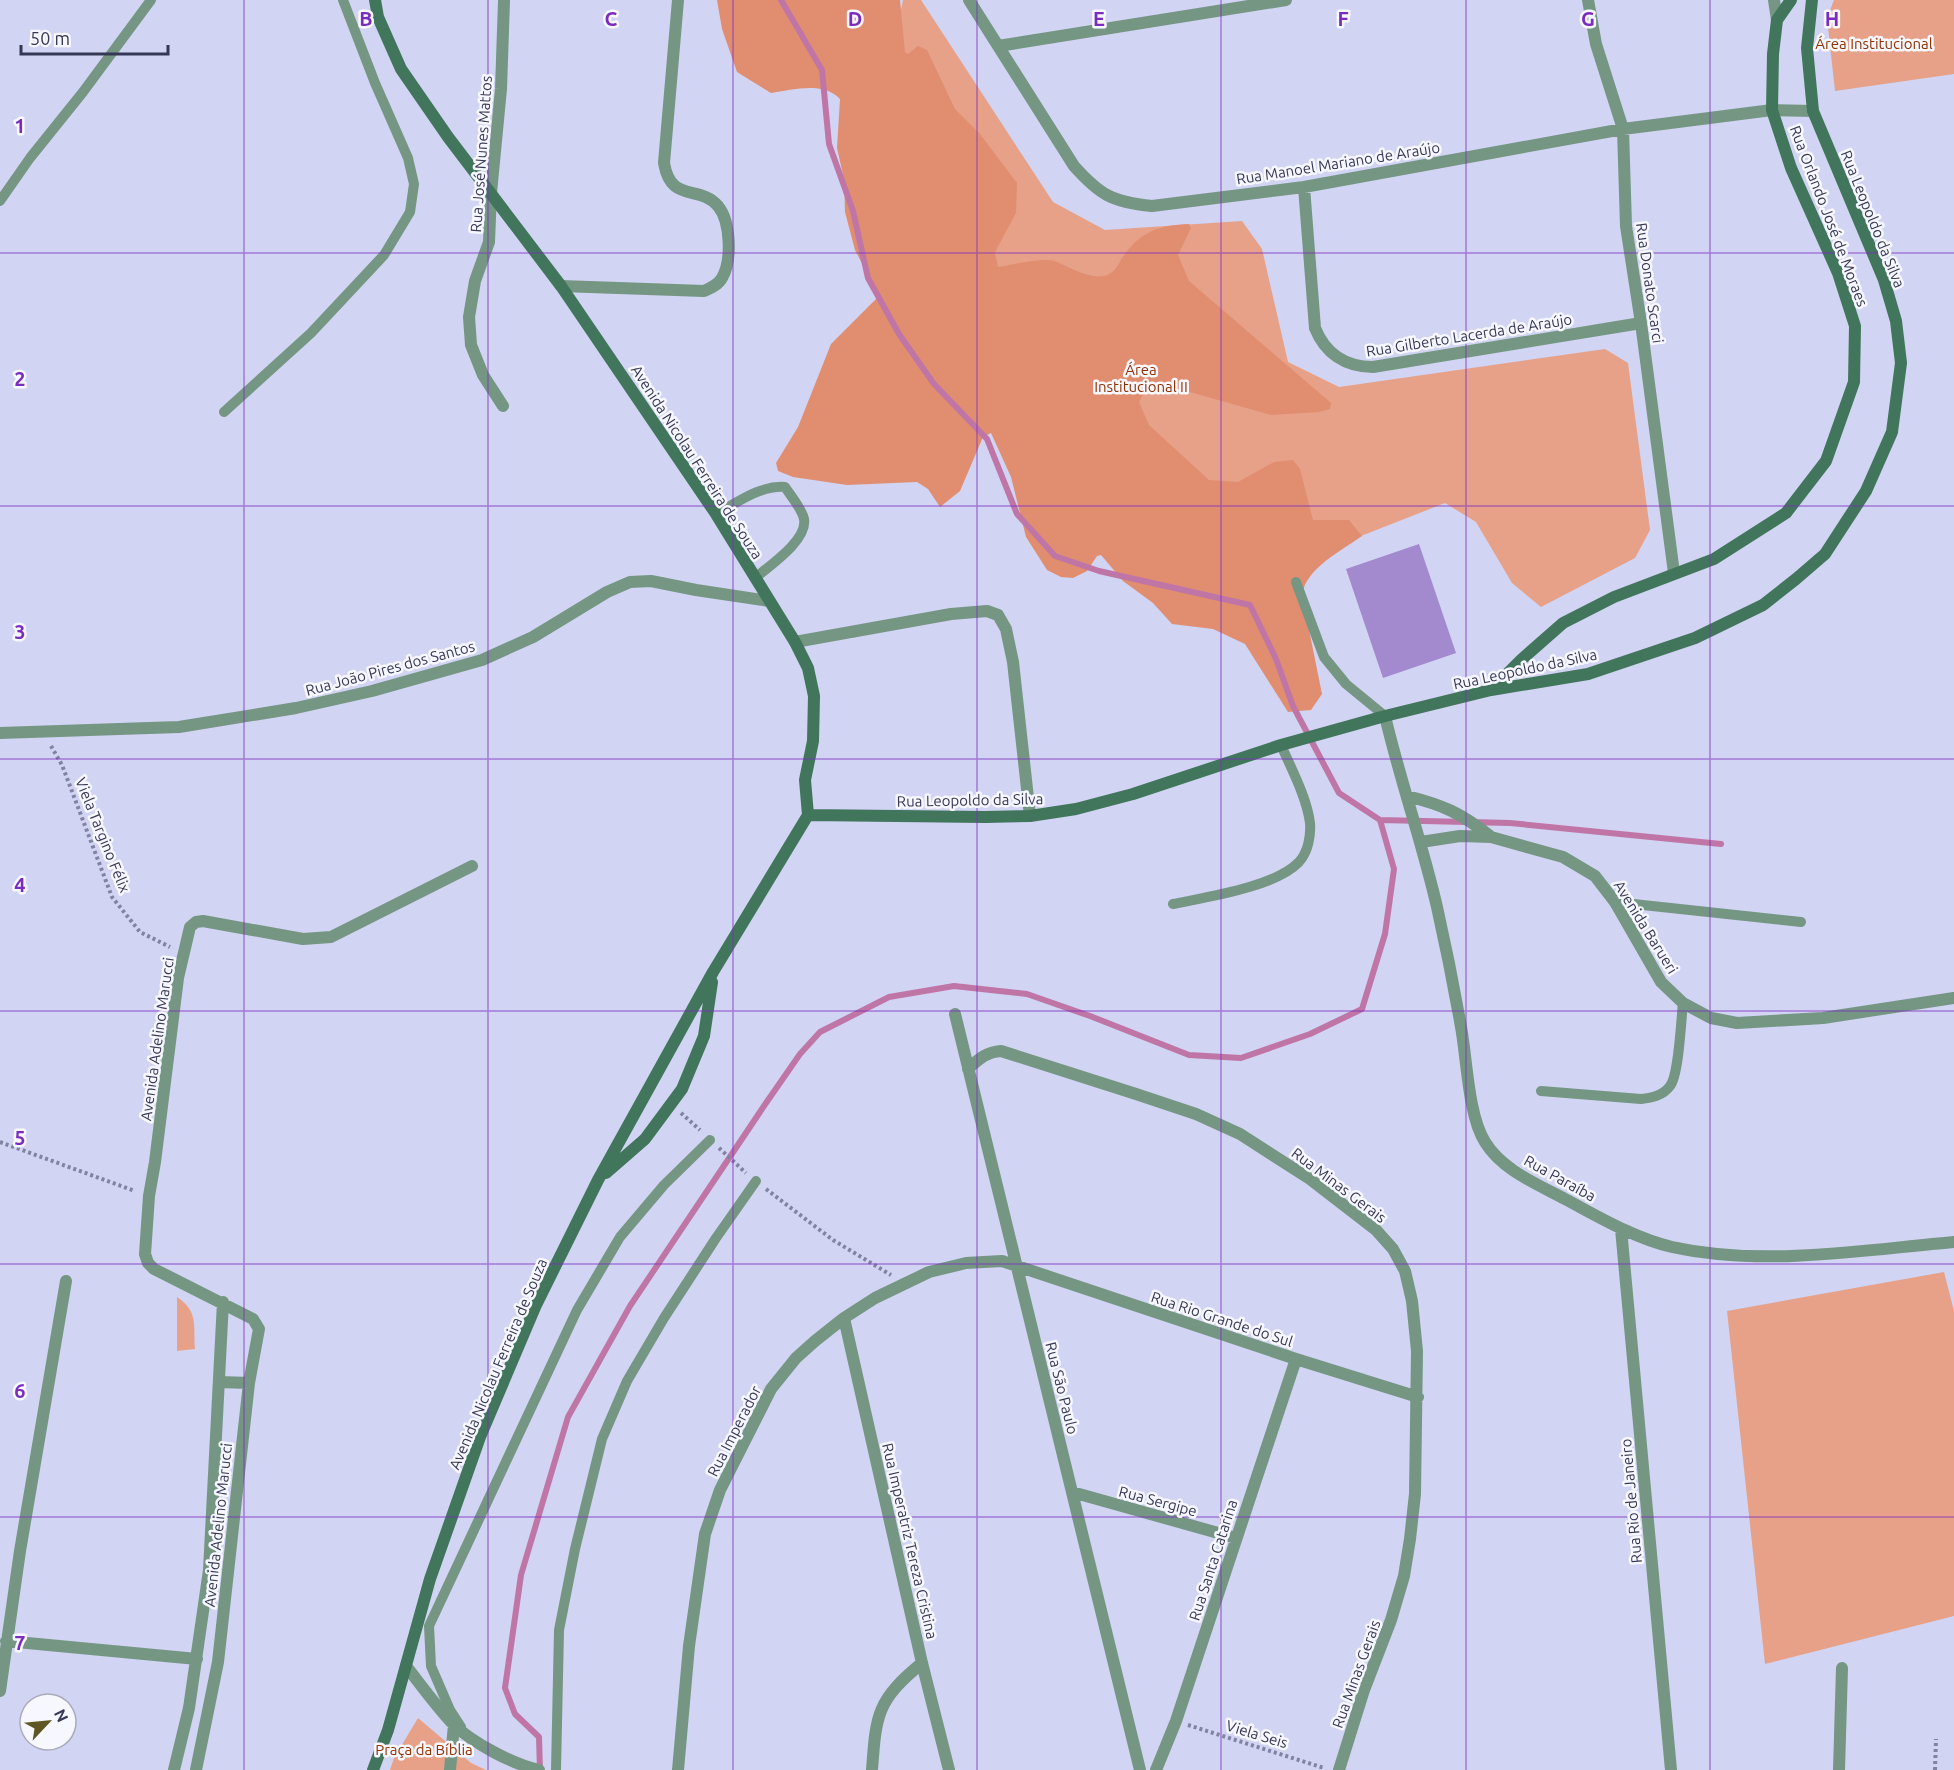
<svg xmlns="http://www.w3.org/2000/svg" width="1954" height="1770" font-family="Ubuntu,sans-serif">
<rect width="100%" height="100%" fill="#d1d4f2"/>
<path fill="#e6a188" d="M903,0H921L1053,202L1105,230L1242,221L1262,249L1288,362L1339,387L1605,349L1628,363L1650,530L1635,558L1541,607L1512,583L1476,522L1445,503L1236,585L863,194Z
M1834,0H1954V74L1835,91L1827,18Z
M1944,1272L1954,1311V1616L1765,1664L1727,1311Z
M177,1297C199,1312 193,1325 195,1349L177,1351Z
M418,1718L471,1763L486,1770H390L394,1758Z"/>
<path fill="#e18e70" d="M717,0H900L905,52L908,54L918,46L927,50L955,109L980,134L1017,183L1016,213L995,252L998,267C1012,265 1041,257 1054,261C1069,266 1090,281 1107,275C1115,272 1118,265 1122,258C1140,232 1158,225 1189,224L1191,228L1178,255L1189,281L1331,403L1330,409L1319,412L1271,415L1162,384L1146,389L1139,402L1149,425L1209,480L1238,482L1274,462L1293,460L1300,469L1313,520H1349L1362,536C1341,551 1306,568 1302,595L1322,694L1311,710L1288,712L1245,644L1213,629L1172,624L1153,603L1123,581L1101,555L1097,556L1087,571L1073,578L1061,577L1047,570L1026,537L1011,477L991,433L983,437L960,491L940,507L928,489L917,482L847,485L793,477L778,471L776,463L798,427L831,344L879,296L855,250L845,212L844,179L837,148L840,99C823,81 792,90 771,93L737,72L722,29Z"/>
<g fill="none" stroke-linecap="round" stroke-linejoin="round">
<path stroke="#bf76a6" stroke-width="6" d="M1380,820L1510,823L1721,844
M540,1770L539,1737L515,1714L505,1688L521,1575L568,1417L630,1306L766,1103L800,1054L820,1032L889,997L954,986L1027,994L1090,1016L1189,1055L1241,1058L1310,1034L1362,1009L1385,934L1394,869L1380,820L1339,793L1293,706L1276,659L1250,605L1099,571L1055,556L1017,514L987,439L934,384L899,334L868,278L853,211L829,144L822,70L781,0"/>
</g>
<path fill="#a389ce" d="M1419,544L1456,653L1383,678L1346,569Z"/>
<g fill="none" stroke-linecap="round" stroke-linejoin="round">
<path stroke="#8183a1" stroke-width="4" stroke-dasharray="3 3" stroke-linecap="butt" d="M51,746L62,765L112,897L140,932L170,947
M681,1113L700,1130
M0,1142L135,1191
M719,1148L746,1173
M766,1189L833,1240L891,1275
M1188,1725L1324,1768
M1935,1770L1936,1739"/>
<path stroke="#749683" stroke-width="10" d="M0,201L30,158L83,92L151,0
M224,412L311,333L384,255L410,212L414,184L408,158L375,83L343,0
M716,514C737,503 760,485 785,487C791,496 802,509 804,519C808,540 769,566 755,578
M1296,582L1324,657L1346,684L1385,716
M1615,902L1801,922
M1173,904C1207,897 1275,887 1299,862C1308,852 1311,836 1310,823C1307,798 1291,768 1281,745
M1541,1091L1641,1099C1651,1098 1663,1096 1670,1086C1679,1075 1681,1020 1683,1003
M461,1727L450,1710L431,1666L429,1626L577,1310L620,1237L664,1185L710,1140
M556,1770L559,1630L575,1549L602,1439L627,1381L664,1318L716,1238L756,1181"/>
<path stroke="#749683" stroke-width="12" d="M969,0L1074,166C1100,195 1112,202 1152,206L1304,187L1623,129L1772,110L1813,111
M1588,0L1596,44L1623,129L1626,226L1641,323L1674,573
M1774,0L1777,20
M998,46L1286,0
M1304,187L1315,328C1325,353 1345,367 1373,367L1641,323
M561,286L704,291C711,288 718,285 722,278C732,261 731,222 718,206C699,184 671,204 664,163L678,0
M503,406L483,375L471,345L469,317L475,281L489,242L491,193L501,89L504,1
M795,642L951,614L987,611L998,615L1006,629L1013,662L1030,816
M1385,716C1400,780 1422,842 1437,907C1446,947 1454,987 1461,1027C1467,1059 1468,1115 1485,1142C1502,1170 1537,1184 1565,1199C1599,1217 1634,1238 1672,1247C1764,1267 1862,1250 1954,1242
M0,733L179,727L296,708L372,691L482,660L533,637L607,592L630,582L651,581L696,590L769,601
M1407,796C1443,805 1461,813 1490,836
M1421,842L1460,836L1491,837L1563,857L1595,876L1615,902L1661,982L1683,1003L1711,1018L1737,1023L1823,1018L1954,998
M955,1014L1140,1770
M968,1069C979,1059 986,1052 1001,1051L1136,1094L1196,1114L1240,1134L1310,1179L1376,1230L1393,1249L1405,1271L1412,1301L1417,1351L1415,1494L1410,1539L1404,1576L1391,1620L1364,1690L1339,1770
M1621,1229L1671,1770
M844,1318L922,1663L949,1770
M220,1382L249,1383
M1072,1492L1236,1538
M6,1641L197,1659
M406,1666C421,1685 436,1706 453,1724C473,1743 512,1764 539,1770
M0,1691L20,1551L66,1281
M174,1770L189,1708L209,1570L223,1302
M196,1770L218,1662L249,1383L259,1329L253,1319L154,1269L148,1263L145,1254L149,1196L155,1162L178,978L190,927L196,922L203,921L303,939L331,937L472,866
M450,1770L454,1724
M678,1770L689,1646L705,1534L720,1490L771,1389L796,1358L815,1341L844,1318L875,1298L929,1272L966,1263L1002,1261L1296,1359L1418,1397
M872,1770C876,1714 877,1700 922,1663
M1156,1770L1176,1721L1296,1359
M1839,1770L1842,1668"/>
<path stroke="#42765c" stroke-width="12" d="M1491,690L1521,660L1563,623L1614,597L1714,559L1786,513L1826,461L1854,382L1855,326L1838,273L1791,168L1772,110L1773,54L1777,20L1791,0
M808,815L985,817L1030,816L1076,809L1133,794L1281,745L1385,716L1491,690L1588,674L1695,638L1763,605L1796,579L1825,554L1866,491L1892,432L1901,363L1896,321L1884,280L1813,111L1807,48L1812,0
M606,1173L645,1139L682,1089L704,1036L712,982
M373,1770L388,1730L430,1579L480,1437L536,1305L598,1180L713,972L808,815L805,780L813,741L814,696L808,668L795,642L716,514L561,286L448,137L401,69L378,17L375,0"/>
</g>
<path fill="none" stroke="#7b2cbf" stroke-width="1.5" stroke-opacity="0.55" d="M244,0V1770M488,0V1770M733,0V1770M977,0V1770M1221,0V1770M1466,0V1770M1710,0V1770M0,253H1954M0,506H1954M0,759H1954M0,1011H1954M0,1264H1954M0,1517H1954"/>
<g text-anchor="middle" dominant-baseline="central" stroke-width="5" stroke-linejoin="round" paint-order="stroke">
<g font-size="15" fill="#923100" stroke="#f6f7ff">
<text x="1874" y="43">Área Institucional</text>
<text x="1141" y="369">Área<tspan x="1141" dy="17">Institucional II</tspan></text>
<text x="424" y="1749">Praça da Bíblia</text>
</g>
<g font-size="15" fill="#363855" stroke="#f6f7ff">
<text transform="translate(481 154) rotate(-86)">Rua José Nunes Mattos</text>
<text transform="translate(1338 163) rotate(-9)">Rua Manoel Mariano de Araújo</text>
<text transform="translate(1829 216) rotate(69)">Rua Orlando José de Moraes</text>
<text transform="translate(1873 219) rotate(68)">Rua Leopoldo da Silva</text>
<text transform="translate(1650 283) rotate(82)">Rua Donato Scarci</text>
<text transform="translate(1469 335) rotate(-9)">Rua Gilberto Lacerda de Araújo</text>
<text transform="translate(697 462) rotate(57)">Avenida Nicolau Ferreira de Souza</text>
<text transform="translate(390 668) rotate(-15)">Rua João Pires dos Santos</text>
<text transform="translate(1525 669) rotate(-12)">Rua Leopoldo da Silva</text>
<text transform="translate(970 800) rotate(-1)">Rua Leopoldo da Silva</text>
<text transform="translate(103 835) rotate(68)">Viela Targino Félix</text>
<text transform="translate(1646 927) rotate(58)">Avenida Barueri</text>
<text transform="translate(157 1039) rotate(-82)">Avenida Adelino Marucci</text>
<text transform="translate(1560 1178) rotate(29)">Rua Paraíba</text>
<text transform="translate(1339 1185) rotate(37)">Rua Minas Gerais</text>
<text transform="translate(1222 1319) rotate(18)">Rua Rio Grande do Sul</text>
<text transform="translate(498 1364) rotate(-67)">Avenida Nicolau Ferreira de Souza</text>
<text transform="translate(1062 1388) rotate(76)">Rua São Paulo</text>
<text transform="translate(734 1431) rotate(-63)">Rua Imperador</text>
<text transform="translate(1158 1501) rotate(15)">Rua Sergipe</text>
<text transform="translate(1631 1501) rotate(-95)">Rua Rio de Janeiro</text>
<text transform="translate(218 1525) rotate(-84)">Avenida Adelino Marucci</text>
<text transform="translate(910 1541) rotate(77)">Rua Imperatriz Tereza Cristina</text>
<text transform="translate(1213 1560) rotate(-72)">Rua Santa Catarina</text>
<text transform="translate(1356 1674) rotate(-70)">Rua Minas Gerais</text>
<text transform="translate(1257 1734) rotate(17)">Viela Seis</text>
</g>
</g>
<g font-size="20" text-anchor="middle" font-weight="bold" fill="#7b2cbf" stroke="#f6f7ff" stroke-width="5" stroke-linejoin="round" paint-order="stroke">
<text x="366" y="26">B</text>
<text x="611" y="26">C</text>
<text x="855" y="26">D</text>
<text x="1099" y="26">E</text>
<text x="1343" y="26">F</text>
<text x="1588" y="26">G</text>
<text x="1832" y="26">H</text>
<text x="20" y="133">1</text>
<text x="20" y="386">2</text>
<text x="20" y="639">3</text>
<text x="20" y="892">4</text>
<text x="20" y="1145">5</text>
<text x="20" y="1398">6</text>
<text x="20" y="1650">7</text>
</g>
<g transform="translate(48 1722) rotate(64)"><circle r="28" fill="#f6f7ff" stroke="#a9abbb" stroke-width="1.5"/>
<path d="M0-4.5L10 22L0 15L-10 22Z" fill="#5e5723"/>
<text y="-9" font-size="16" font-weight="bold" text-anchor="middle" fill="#363855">N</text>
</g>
<path d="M21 45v9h147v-9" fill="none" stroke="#363855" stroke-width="3"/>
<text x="30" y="45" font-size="18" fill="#363855" stroke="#f6f7ff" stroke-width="4.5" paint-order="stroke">50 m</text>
</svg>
